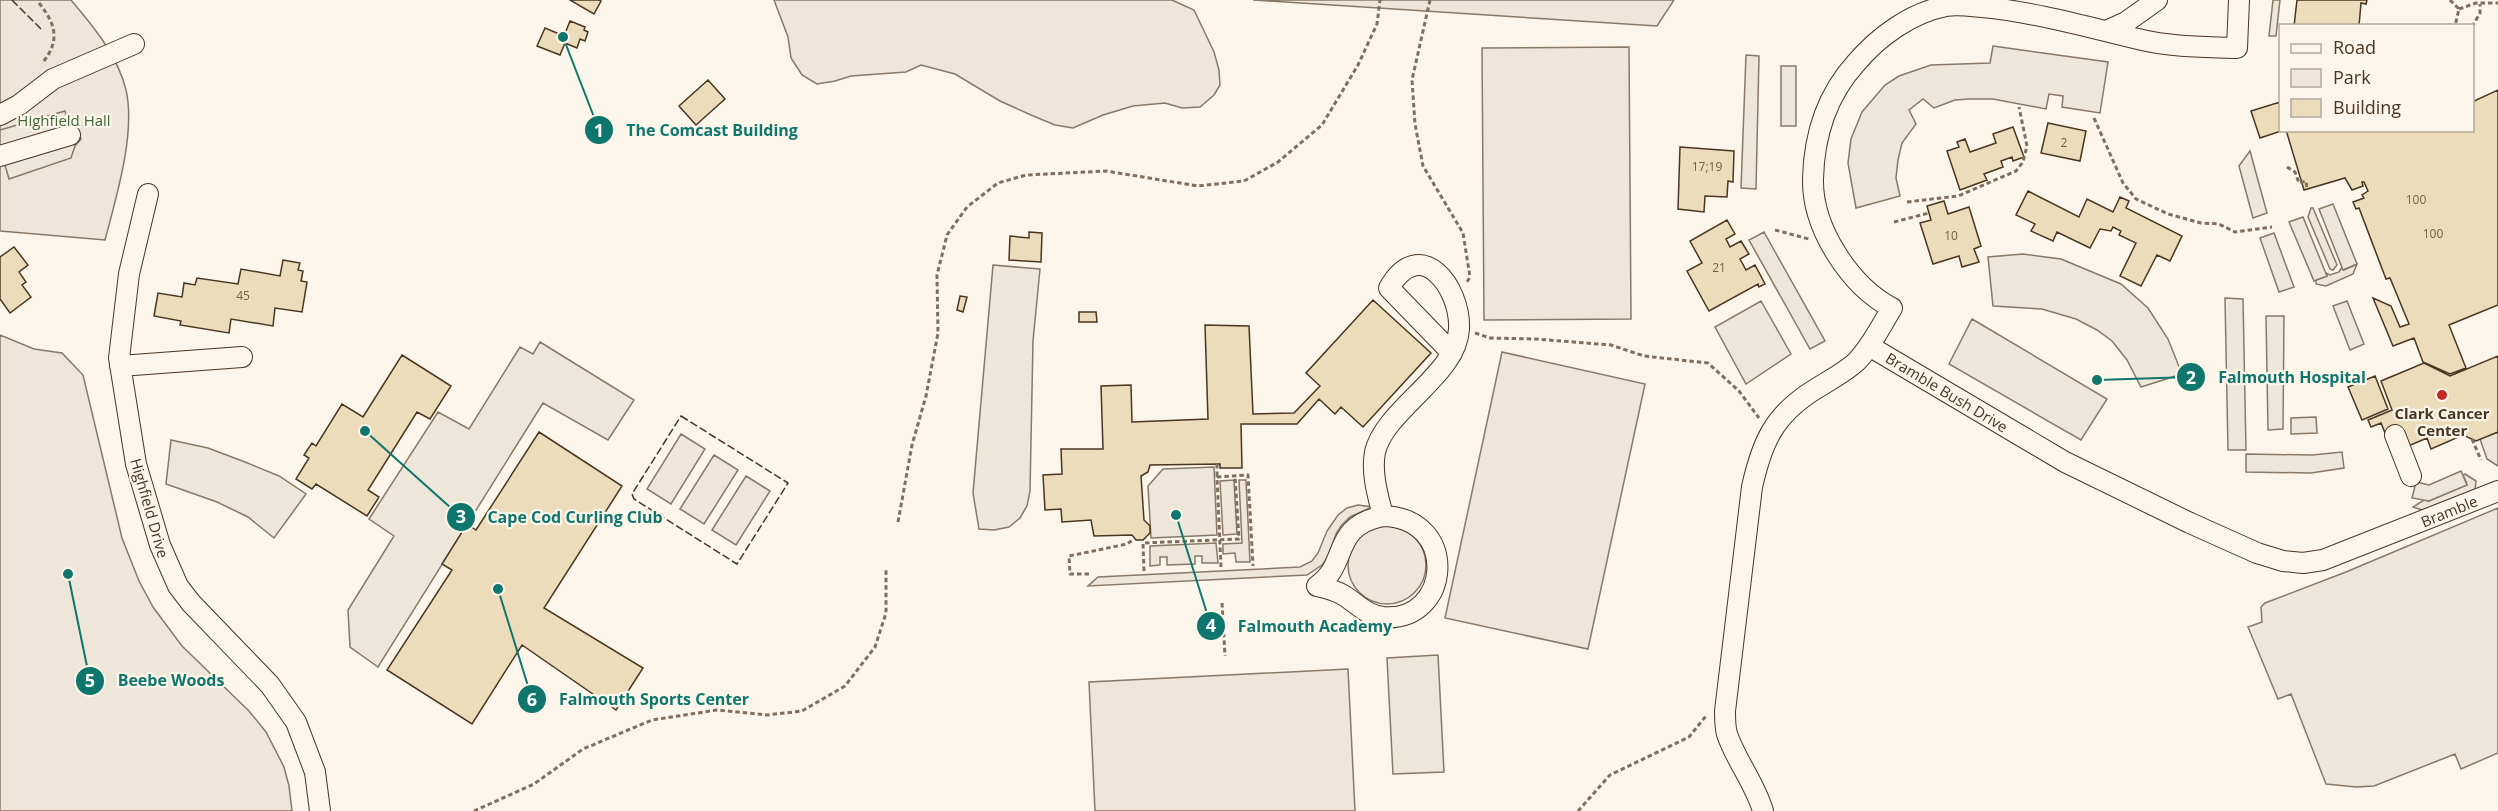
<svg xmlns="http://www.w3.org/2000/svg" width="2498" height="811" font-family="'Open Sans',sans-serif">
<rect width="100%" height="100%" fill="#fbf6e9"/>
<path fill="#ede6d9" stroke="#887966" stroke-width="1.5" d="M0,0H71C93,26 118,56 126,90C136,133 116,198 105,240L0,231Z
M774,0H1172L1194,10L1214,52L1219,70L1220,85L1214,95L1200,107L1182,108L1165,103L1133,106L1103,115L1073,128L1055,125L1031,115L1000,101L955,74L921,65L906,72L851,76L835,81L817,84L802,75L791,58L788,37Z
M1253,0H1674L1657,26Z
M1629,47L1631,319L1484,320L1482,48Z
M2311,208H2313L2337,265L2333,270L2330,269L2308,217Z
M2357,264L2353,274L2326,286L2316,284V280L2327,276L2326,273L2330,275L2339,272L2342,267L2344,270Z
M0,335L34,349L62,353L83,375L122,538L139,581L153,607L182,646L249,711L266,732L284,767L289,786L292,811H0Z
M1502,352L1645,384L1588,649L1445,618Z
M2498,432V466L2487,459L2480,439Z
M681,434L705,449L671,504L647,489Z
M714,455L738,470L704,524L680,509Z
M1214,467L1217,535L1151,538L1148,486L1163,469Z
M2465,474L2476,481L2475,490L2422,510L2413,507L2424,500L2429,501L2467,484L2463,475Z
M746,476L770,491L736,545L712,530Z
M1234,480L1237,534L1223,535L1220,481Z
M1239,480H1246L1250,562H1236L1235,553L1223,554V544L1242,543Z
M1348 565a39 39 0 1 1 78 0a39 39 0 1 1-78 0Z
M1216,543L1218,563H1202V556H1195V564L1167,565V557H1160V565L1150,566V546Z
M1348,669L1355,811H1095L1089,682Z"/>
<path fill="#ede7d9" stroke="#887966" stroke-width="1.5" d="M2273,0H2280L2276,36H2269Z
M1993,46L2108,62L2100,113L2062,107L2063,96L2049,94L2046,109L1993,99H1969L1955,100L1934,108L1923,99L1909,110L1916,124L1902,143L1898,160L1896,178L1900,196L1856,208L1848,163L1851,139L1862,112L1885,85L1899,76L1931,65L1990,63Z
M1746,55L1759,56L1756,189L1741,188Z
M1781,66H1796V126H1781Z
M65,111L70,127H77L81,139L75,146L71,158L9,179L0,148V130Z
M2250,151L2267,213L2253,218L2239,166Z
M2333,204L2357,264L2343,270L2319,209Z
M2303,217L2327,276L2314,281L2289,222Z
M1764,232L1825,341L1810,349L1749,240Z
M2274,233L2294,287L2279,292L2260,238Z
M2023,254L2061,259L2121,284L2148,308L2168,339L2182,374L2141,387L2127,360L2112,341L2097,330L2076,319L2042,309L1993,306L1988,257Z
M993,265L1040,269L1033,341L1030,491L1027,506L1020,518L1009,527L994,530L979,529L973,493Z
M2225,298L2243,299L2246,450H2228Z
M1761,301L1791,354L1746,384L1715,327Z
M2347,301L2364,344L2350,350L2333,306Z
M2266,316H2284L2283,429L2268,430Z
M1972,319L2107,399L2081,440L1949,364Z
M540,342L634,400L608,440L543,403L378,667L350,647L348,610L394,536L369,519L438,412L469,429L520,347L533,354Z
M2316,417L2317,433L2291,434V418Z
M171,440L208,448L245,462L279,476L306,494L274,538L248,517L217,502L166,484Z
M2342,452L2344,468L2311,473L2246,472V454L2312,455Z
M2461,471L2467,485L2429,501L2412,498L2416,482L2429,485Z
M1358,505L1372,507L1350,517L1341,526L1336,534L1327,559L1322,565L1307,575L1088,586L1098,577L1300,567L1312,561L1318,553L1327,531L1338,515L1347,508Z
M2498,508V753L2461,769L2455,754L2374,786L2356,787L2326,784L2291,694L2278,699L2248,627L2262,622L2261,607L2265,603L2346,572Z
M1438,655L1444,772L1393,774L1387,658Z"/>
<path fill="#ecdcbc" stroke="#4a3520" stroke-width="1.5" d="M570,0H599L601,1L594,14Z
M2297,0H2367L2366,4L2361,3L2359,26H2294Z
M570,21L585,27L584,30L588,32L585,41L580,39L577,48L565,43L560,55L537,46L545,28L564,36Z
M708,80L725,99L696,125L679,106Z
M2498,90V305L2449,325L2466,368L2450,374L2423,362L2414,338L2393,346L2373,298L2391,306L2400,327L2409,324L2390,278L2386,279L2359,208L2356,209L2353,202L2364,198L2362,195L2368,191L2364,182H2362L2363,186L2352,190L2345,178L2304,190L2286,130H2472V102Z
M2280,102V130H2284L2260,138L2251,111Z
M2048,123L2086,131L2080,161L2041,153Z
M2013,127L2024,157L2013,161L2012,157L2001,161L2003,167L1984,174L1987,180L1960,190L1947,151L1959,147L1957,142L1965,139L1970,152L1996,143L1993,134Z
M1680,147L1734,151L1733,182L1728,181L1727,197L1705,196L1704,212L1678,209Z
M2028,191L2079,217L2087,199L2113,212L2120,197L2129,201L2126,208L2182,236L2170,261L2157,255L2141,286L2120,276L2136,243L2119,235L2121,231L2113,227L2111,231L2100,229L2090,248L2057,232L2053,241L2031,231L2035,224L2016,215Z
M1944,201L1948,214L1969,207L1981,246L1974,249L1979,262L1962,267L1959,256L1933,264L1920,223L1931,220L1927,206Z
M1727,220L1735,234L1726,239L1730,247L1741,241L1749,254L1740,259L1746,270L1755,265L1765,284L1759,287L1758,284L1709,311L1687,271L1702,263L1690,241Z
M1029,232L1042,233L1041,262L1009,260L1010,236L1029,238Z
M14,247L28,265L19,272L26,282L22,285L31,297L10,313L0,299V257Z
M283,260L300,263L298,270L303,271L301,281L307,282L302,312L275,308L273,326L231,319L229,333L180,325L181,321L154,316L158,293L182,297L184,283L195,285L197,278L238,284L241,269L280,276Z
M960,296L967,297L963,312L957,310Z
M1373,300L1431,353L1363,427L1341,407L1335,414L1319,399L1297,424H1241L1242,468H1220V464L1150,465L1148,472L1141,476L1144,520L1150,526V533L1143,540H1136L1132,535L1094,536L1091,520L1062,522L1061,509L1045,510L1043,475L1062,474L1061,449H1103L1101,386L1131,385L1132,422L1208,419L1205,325L1249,326L1253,414L1294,413L1320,386L1306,373Z
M1079,312H1096L1097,322H1079Z
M402,355L451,386L430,419L417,412L368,490L379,497L367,516L316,484L312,489L296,479L309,458L304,455L312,443L316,446L342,404L363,417Z
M2498,356V432L2476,441L2463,435L2431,449L2427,438L2406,447L2387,438L2381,423L2371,427L2368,420L2392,410L2381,381L2424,363L2450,376Z
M2375,376L2388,409L2362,420L2348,387Z
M539,432L622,486L544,608L643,668L616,710L522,645L472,724L387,670L452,570L442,564L467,524L476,530Z"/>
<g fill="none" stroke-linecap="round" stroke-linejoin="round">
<g stroke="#4a3520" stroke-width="22">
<path id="minor" d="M2106,31L2126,22L2157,0
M0,115L19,105L53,79L134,44
M0,156L70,135
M148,194L129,274L119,358L136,464L160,545L178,586L191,603L270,685L296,722L315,772L320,811
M1869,346L2065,462L2190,523L2257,553L2283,561L2303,563L2323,560L2498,491
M120,366L242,357
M2395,435L2411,476
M1383,516C1378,496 1371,473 1375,452C1385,409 1457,375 1459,329C1461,287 1420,234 1389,288L1452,353
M1383,516C1460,518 1451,623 1383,617C1365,615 1357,603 1343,595C1335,590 1326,588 1317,586C1350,563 1330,527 1383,516Z
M1763,811C1755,783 1736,761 1727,734C1725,727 1725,718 1725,711L1752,487C1762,442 1774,415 1814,390C1828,381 1844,373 1856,362C1871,347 1881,326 1892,308C1850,286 1812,228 1813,179C1814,136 1827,95 1856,63C1879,36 1911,13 1946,6C1957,4 1971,6 1982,7C2035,12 2087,27 2138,39C2170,47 2204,47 2237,48L2239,0"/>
</g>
<path stroke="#7f6f5c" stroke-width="3" stroke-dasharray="4.5 3" stroke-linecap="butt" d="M1430,0L1412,80L1415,124L1423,166L1463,233L1470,277L1467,282
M2450,0L2459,9L2455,26
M39,3C55,23 61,40 43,62
M2459,9L2476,3H2498
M2472,27L2480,13V4
M2094,118L2123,183L2136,199L2168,214L2201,223L2219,224L2235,232L2272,227
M2287,167L2295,172L2299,183L2306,181L2307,189
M1907,202L1958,196L2016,171L2023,162L2027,146L2019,107
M1894,222L1929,213
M1775,230L1809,239
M1475,333L1490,338L1536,339L1611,345L1644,356L1708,363L1739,391L1759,418
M2472,439L2481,460
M1217,464V477
M898,522L912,445L926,396L938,333L937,275L947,235L967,207L998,183L1026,175L1106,171L1198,186L1244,181L1278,162L1322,125L1358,65L1377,24L1380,0
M1221,567L1217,477L1248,475L1253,566
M1144,571L1143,543L1239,539L1235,476
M1089,574H1070L1069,556L1127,544L1134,539
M1222,603L1225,656
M474,811L534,784L583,749L652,720L717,710L767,715L802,711L845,686L875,647L886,613V570
M1578,811L1610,775L1689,737L1706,716"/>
<use href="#minor" stroke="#fbf6e9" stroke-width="20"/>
<path stroke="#4a3520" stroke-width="1.5" stroke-dasharray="8 3" stroke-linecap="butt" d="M12,0L43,31
M681,416L788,483L737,564L634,499L632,494Z"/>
</g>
<circle fill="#c62828" stroke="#fbf6e9" stroke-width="2" cx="2442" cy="395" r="6"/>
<g text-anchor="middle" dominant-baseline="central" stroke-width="4.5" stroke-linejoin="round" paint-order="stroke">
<g font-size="12" fill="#725f47">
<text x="2064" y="142">2</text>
<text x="1707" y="166">17;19</text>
<text x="2416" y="199">100</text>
<text x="2433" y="233">100</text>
<text x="1951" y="235">10</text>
<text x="1719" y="267">21</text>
<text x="243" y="295">45</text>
</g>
<g font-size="15" fill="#436837" stroke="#fbf6e9">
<text x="64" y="120">Highfield Hall</text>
</g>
<g font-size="15" fill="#4a3520" stroke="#fbf6e9">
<text transform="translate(1947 392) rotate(31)">Bramble Bush Drive</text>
<text transform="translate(150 508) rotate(74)">Highfield Drive</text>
<text transform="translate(2449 511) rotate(-22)">Bramble</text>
</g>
<g font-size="15" font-weight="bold" fill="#4a3520" stroke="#fbf6e9">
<text x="2442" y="413">Clark Cancer<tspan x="2442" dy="17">Center</tspan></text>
</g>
</g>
<path fill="none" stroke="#0f766e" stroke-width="2" d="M563 37L599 130M2097 380L2191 377M365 431L461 517M1176 515L1211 626M68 574L90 681M498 589L532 699"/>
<g fill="#0f766e" stroke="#fbf6e9" stroke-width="2">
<circle cx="563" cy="37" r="6"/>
<circle cx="2097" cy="380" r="6"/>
<circle cx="365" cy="431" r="6"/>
<circle cx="1176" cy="515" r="6"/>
<circle cx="68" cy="574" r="6"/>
<circle cx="498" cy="589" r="6"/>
<circle cx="599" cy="130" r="15"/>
<circle cx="2191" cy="377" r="15"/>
<circle cx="461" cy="517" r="15"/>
<circle cx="1211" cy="626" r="15"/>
<circle cx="90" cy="681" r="15"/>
<circle cx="532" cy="699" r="15"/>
</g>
<g font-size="18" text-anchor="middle" font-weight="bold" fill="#fff">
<text x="599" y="137">1</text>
<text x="2191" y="384">2</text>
<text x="461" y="523">3</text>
<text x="1211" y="632">4</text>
<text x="90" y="687">5</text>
<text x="532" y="706">6</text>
</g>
<g font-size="16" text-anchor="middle" font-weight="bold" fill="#0f766e" stroke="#fbf6e9" stroke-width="4.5" stroke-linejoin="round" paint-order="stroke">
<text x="712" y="136">The Comcast Building</text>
<text x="2292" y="383">Falmouth Hospital</text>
<text x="575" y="523">Cape Cod Curling Club</text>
<text x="1315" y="632">Falmouth Academy</text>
<text x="171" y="686">Beebe Woods</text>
<text x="654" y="705">Falmouth Sports Center</text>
</g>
<rect x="2279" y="24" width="195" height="108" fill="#fbf6e9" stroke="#b4a999" stroke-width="1.5"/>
<rect x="2291" y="44" width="30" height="9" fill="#fbf6e9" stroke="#b4a999" stroke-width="1.5"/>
<text x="2333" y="54" font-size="18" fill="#4a3520">Road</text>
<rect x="2291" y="69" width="30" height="18" fill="#ede6d9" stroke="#b4a999" stroke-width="1.5"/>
<text x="2333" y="84" font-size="18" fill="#4a3520">Park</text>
<rect x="2291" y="99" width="30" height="18" fill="#ecdcbc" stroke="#b4a999" stroke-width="1.5"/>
<text x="2333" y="114" font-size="18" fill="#4a3520">Building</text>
</svg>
